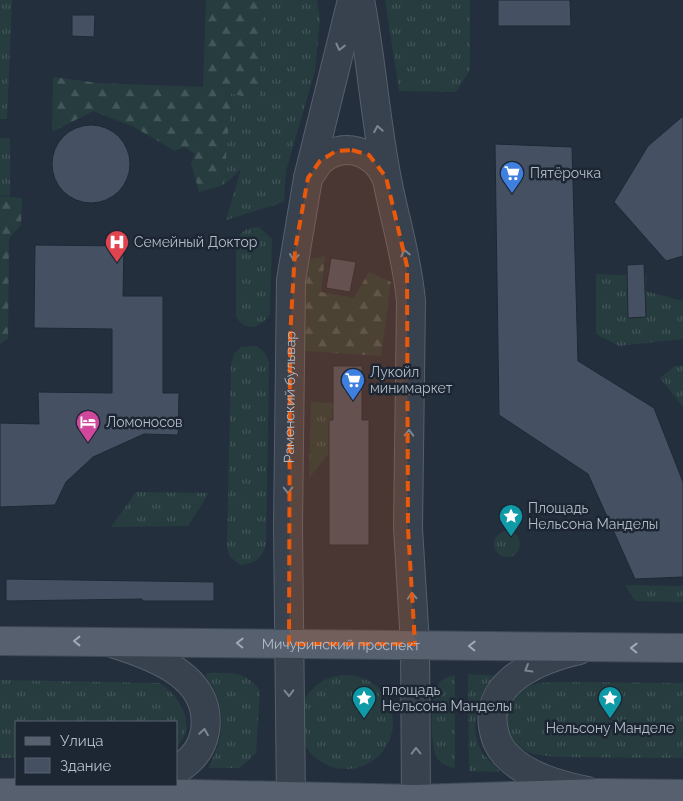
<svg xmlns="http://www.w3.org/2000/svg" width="683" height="801" font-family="Raleway,sans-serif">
<defs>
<pattern id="grass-tufts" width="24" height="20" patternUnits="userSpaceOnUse" patternTransform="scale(1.25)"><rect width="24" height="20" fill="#263c3f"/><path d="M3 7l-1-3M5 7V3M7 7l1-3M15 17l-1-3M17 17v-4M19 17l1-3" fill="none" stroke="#435659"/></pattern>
<pattern id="forest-firs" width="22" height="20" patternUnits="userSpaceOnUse" patternTransform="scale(1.25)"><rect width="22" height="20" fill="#263c3f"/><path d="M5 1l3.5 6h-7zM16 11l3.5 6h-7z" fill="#435659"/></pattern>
</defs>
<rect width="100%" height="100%" fill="#242f3e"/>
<path fill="url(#grass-tufts)" d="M0,0H12L7,119H0Z
M262,0H317L320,20L315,71L286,171L284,202L226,220L241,169L224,185L231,93L259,99Z
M385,0H470V70L456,92L399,91Z
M0,138H10V196L0,195Z
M259,227L272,239L270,314C260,329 246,332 236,317V241C242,230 247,228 259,227Z
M596,274L647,276L645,291L683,301V339L619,346L596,334Z
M257,346L265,353L269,362L266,546C260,560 255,563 241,565L230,557L227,547L231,364L234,354L241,347Z
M675,366H683V407L660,378Z
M311,402L333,403V418L329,420V453L309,478Z
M136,492L209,493L188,526L111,527Z
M494 544a13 13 0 1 1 26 0a13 13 0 1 1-26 0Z
M625,585L683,586V602L635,601Z
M207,673C229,673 246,670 260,691L256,753L240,768H208C225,738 228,705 206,677Z
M468,674L503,676C482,692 467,722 480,748C484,757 494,765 500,772L469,771Z
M299 722a47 47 0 1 1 94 0a47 47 0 1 1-94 0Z
M455,675V768C448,767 442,765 438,759C430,750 430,698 436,687C440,680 447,676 455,675Z
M0,680L159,683C180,695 199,727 176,747V722H16V758H0Z
M561,682L683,683V758L555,757L534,754L517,747L507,734L504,717L510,701L522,689L539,683Z"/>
<path fill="url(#forest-firs)" d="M206,0H262L259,99L231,94L224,185L199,192L191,163L195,154L184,147L175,151L134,127L93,111L52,132L53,77L99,83L203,87Z
M0,196L22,198L21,225L9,238L8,339L0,344Z
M325,256L321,292L354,298L369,272L391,282L381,356L305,351L304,281L307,260Z"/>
<path fill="#455162" stroke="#1f2835" d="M498,0H570L571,26H498Z
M72,15H95L94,37L72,36Z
M683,116V256L666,261L614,202L648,146Z
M52 164a39 39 0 1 1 78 0a39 39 0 1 1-78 0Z
M495,144L572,147L578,361L654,408L683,482V577L635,579L588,474L499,415Z
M35,245L124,246L123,296H163V393H179L178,435L144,434L93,457L66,482L55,505L0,507V423L39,424L38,392L112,393V329L34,328Z
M331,258L356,262L350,292L326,288Z
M644,264L646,317L628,318L627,265Z
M333,366H362V420H369V545H329V420H333Z
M6,579L214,582V601H142V599L6,601Z"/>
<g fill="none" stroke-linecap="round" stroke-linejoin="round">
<g stroke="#565f6c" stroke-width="30">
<g id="minor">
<path d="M360,0C371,57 375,116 386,174C394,218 407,256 411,301L408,528L415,644L416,801"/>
<path d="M308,178C312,172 316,166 320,161C343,140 374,151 386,177"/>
<path d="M115,644C156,657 213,678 205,731C202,749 192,761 176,770"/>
<path d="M579,650C543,658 486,680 493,726C495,738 498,747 507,756C528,777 559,785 587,791"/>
<path id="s1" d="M291,801L288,526L291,280L308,178L352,0"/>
</g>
</g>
<g stroke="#414a57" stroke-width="30">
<g id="major">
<path id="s2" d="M0,641L683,648"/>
<path d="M0,793L105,792L416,799L600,793L683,794"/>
</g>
</g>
<use href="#minor" stroke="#38414e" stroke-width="28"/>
<use href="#major" stroke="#56606e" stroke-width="28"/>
</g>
<defs><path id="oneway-chevron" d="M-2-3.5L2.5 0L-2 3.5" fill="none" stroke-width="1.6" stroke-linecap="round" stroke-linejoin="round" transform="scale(1.25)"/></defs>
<g stroke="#7c8592">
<use href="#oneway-chevron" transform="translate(340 47) rotate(104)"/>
<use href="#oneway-chevron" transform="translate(378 129) rotate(-100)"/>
<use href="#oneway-chevron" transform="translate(405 253) rotate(-103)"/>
<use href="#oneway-chevron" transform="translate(294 257) rotate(97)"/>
<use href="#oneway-chevron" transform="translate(409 433) rotate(-89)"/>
<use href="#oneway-chevron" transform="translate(288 490) rotate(90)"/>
<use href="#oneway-chevron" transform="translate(412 596) rotate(-93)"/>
<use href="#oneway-chevron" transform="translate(528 669) rotate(150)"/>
<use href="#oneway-chevron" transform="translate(289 693) rotate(89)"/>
<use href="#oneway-chevron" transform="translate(204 732) rotate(-81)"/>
<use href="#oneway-chevron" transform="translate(416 751) rotate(-91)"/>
</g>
<g stroke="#a1aab7">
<use href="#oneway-chevron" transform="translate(77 641) rotate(180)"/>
<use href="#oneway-chevron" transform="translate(240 643) rotate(-179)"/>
<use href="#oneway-chevron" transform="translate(472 646) rotate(-179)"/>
<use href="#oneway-chevron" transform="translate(634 648) rotate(-179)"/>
</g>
<path fill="#e8590c" fill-opacity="0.2" stroke="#e8590c" stroke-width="4" stroke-dasharray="10 6" stroke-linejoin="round" d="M352,150L369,155L386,177L407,266L408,528L415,644H289L290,338L295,250L308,178L320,161L336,151Z"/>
<defs>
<g id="supermarket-pin" transform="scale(1.25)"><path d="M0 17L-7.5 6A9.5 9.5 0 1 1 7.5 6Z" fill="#3f7fe0" stroke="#1d2633"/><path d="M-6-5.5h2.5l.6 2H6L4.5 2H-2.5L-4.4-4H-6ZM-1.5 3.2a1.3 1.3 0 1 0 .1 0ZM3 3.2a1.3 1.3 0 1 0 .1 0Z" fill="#fff"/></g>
<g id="hospital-pin" transform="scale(1.25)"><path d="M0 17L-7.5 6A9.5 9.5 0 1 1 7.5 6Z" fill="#e0444e" stroke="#1d2633"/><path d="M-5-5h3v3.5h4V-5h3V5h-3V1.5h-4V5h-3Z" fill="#fff"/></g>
<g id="hotel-pin" transform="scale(1.25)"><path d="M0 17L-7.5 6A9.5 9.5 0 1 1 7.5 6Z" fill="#d1479c" stroke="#1d2633"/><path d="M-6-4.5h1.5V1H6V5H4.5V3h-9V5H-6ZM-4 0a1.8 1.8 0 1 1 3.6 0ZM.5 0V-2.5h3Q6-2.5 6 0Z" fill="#fff"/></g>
<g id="sight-pin" transform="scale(1.25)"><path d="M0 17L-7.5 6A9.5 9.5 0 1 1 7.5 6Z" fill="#0f9aa8" stroke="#1d2633"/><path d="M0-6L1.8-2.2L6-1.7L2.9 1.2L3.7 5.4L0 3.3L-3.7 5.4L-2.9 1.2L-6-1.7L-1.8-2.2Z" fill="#fff"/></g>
</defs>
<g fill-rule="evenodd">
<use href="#supermarket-pin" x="512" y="173"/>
<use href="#hospital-pin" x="117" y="242"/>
<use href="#supermarket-pin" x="353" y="380"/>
<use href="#hotel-pin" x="88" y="422"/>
<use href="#sight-pin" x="511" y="516"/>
<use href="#sight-pin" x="364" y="698"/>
<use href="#sight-pin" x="610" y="698"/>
</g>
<g text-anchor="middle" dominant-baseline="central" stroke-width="5" stroke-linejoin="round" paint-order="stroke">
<g font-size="14" fill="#b4bcc9" stroke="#1d2633" text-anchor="start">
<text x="530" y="173">Пятёрочка</text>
<text x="134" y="242">Семейный Доктор</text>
<text x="370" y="372">Лукойл<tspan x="370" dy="16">минимаркет</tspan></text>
<text x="106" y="422">Ломоносов</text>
<text x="528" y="508">Площадь<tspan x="528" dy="16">Нельсона Манделы</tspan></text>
<text x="382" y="690">площадь<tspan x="382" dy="16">Нельсона Манделы</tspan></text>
<text x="610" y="728" text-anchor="middle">Нельсону Манделе</text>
</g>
<g font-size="14" fill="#b4bcc9" stroke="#1d2633">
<text stroke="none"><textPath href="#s1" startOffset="404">Раменский бульвар</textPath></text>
<text stroke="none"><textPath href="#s2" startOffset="341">Мичуринский проспект</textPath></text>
</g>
</g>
<rect x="15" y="721" width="162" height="65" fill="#1d2633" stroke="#59626f"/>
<rect x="25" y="737" width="25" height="8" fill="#56606e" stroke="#59626f"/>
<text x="60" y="746" font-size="15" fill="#b4bcc9">Улица</text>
<rect x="25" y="758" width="25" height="15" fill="#455162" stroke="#59626f"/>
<text x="60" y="771" font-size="15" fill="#b4bcc9">Здание</text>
</svg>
